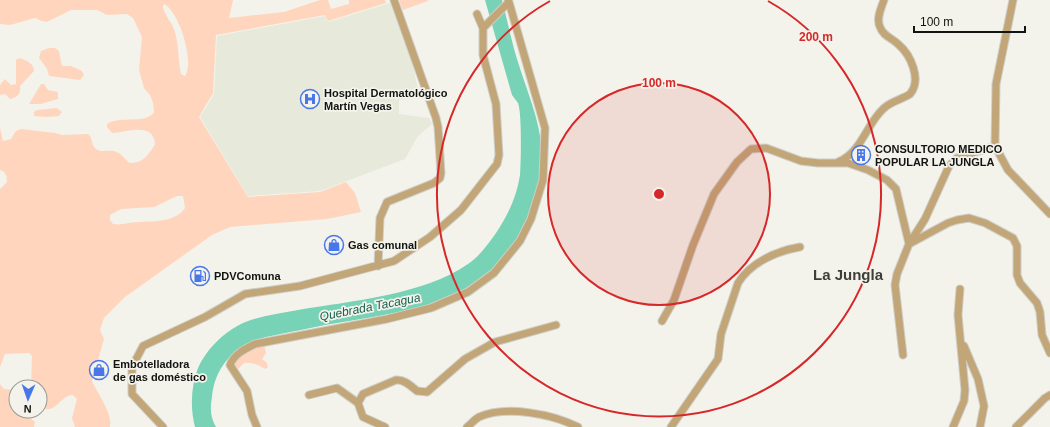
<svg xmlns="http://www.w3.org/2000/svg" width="1050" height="427" font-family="Arial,sans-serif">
<rect width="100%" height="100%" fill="#f3f3ec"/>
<path fill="#e7e9da" d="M390,3L412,62L419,94L417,98L399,100V114L429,118L432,124L418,136L405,159L320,191L248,196L200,117L214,94L217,36L325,16L328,22Z"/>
<path fill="#ffd5be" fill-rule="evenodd" d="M0,0H233L229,18L284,12L320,0H328L331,9L349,4V0H385L386,3L328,21L325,15L216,35L213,93L199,117L248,197L320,192L346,182L355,193L361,212L327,219L230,227L212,235L125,297L104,318L100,330L104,339L92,381C97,393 113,413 110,427H75L72,418L77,399L73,395C60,395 56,416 40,407V387H31L32,356L29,353L5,354L0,367V189L7,182C7,177 6,171 0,170V128L3,141L11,139L16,131L21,129L55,133L62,135L88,134C93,138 91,144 95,148C99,153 109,150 114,151C122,153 124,159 130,163C143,163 149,155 155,144C153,121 126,133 112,133L107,127V124C119,115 146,125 154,112L153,103L150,95L144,88L139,70L142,37L133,18L127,14L107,15L97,10H71L47,22L42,21L35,18L10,25L0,24ZM164,4C179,11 195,62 185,76L181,74C178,60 179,46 175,32C173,23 165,17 163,7ZM177,196H183L185,208C173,225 147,220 129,223C123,224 119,225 113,224L110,220V215L121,209L154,207Z
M399,0H428V1L403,10Z
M49,48H55L59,51L62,66H71L82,71L84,75L80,80L49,76L47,69L39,58L41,51Z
M19,58C26,60 34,63 34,71L20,86C21,94 18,97 10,99L5,94L0,95V85L5,79L11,85L16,84V60Z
M41,84H44L48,90L58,92V99L41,104H29Z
M57,108L62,112L59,116L46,117L34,116V112L37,110Z
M264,345L266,353L262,359L267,363L268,367L265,369C260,365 251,362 244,363L238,369L234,368C235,355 247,356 253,348Z
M0,384L4,389L16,390V411H25L27,415L35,422L34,427H0Z"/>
<path fill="#77d2b6" d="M485,0H502C507,19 511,39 517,59C526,89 540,119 542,152C543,175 536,198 527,219C492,301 421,309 343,322C317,326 292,332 266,337C236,345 215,365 212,397C210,407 210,417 216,427H195C190,408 191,386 198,368C206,350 222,334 239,325C257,316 278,314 298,310C350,301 424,295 468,264C480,256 488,244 496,233C508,215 517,196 520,175C521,162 522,113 518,103C516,100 514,98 512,95Z"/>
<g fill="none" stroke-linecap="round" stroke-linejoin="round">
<g stroke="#cfcfc9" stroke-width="9">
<path id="minor" d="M1013,0L996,84L995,146L1008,170L1050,214
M483,28L509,2L508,0
M838,162C861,153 866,125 883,109C891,101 901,100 910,94C922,80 911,55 898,44C892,38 883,36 880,27C876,19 881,8 884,0
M909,244L925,219L949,166L957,158L995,146
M378,266L380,218L387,202L434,183L440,178L441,173L438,127L436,118L394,0
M662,321L674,300L693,245L714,194L737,162L751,149L766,148L801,161L818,163H848L868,170L887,180L896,189L909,244
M964,346L978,379L984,406L980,427
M903,355L895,285L897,274L909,244L948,223L957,220L969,218L985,223L1013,238L1017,246V275L1020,283L1037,303L1040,312L1042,335L1050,353
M309,395L337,388L358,403L363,417L385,427
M358,403L363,394L396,380C404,379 411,386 417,391L427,392L465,359L495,342L556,325
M163,427L132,394V367L143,346L205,317L245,294L300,286L394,261L430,237L461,210L497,164L499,155L496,104L483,55V28L477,14
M257,427L252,415L247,391L230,365C234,354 245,349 255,344L387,319L431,308L468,292L494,273L520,241L531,219L543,180L545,128L509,2
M467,427C471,424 475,419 479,417C506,405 552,414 578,427
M671,427L718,359L721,334L738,283C751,262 777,251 800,247
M953,427L964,401L965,390L958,315L960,289
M1016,427L1045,398L1050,395"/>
</g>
<use href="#minor" stroke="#c2a678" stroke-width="7"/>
</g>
<circle cx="659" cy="194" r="111" fill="#d62828" fill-opacity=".12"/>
<g fill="none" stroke="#d62828" stroke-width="2">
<circle cx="659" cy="194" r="111"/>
<path d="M768 1A222 222 0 1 1 550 1"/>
</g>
<defs>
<g id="hospital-ring" transform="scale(1)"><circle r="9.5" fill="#f3f3ec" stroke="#4777e9" stroke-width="1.5"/><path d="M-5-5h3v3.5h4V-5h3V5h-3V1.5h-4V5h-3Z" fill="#4777e9"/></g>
<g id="building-ring" transform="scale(1)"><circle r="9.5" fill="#f3f3ec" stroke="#4777e9" stroke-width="1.5"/><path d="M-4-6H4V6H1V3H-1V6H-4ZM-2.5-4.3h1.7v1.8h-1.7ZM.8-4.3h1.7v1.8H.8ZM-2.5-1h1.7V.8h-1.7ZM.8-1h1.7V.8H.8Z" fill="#4777e9"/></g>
<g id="shop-ring" transform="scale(1)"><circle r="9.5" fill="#f3f3ec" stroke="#4777e9" stroke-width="1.5"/><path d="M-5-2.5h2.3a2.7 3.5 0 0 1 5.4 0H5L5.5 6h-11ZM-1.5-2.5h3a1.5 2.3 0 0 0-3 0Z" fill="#4777e9"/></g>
<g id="fuel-ring" transform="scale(1)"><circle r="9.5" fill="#f3f3ec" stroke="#4777e9" stroke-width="1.5"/><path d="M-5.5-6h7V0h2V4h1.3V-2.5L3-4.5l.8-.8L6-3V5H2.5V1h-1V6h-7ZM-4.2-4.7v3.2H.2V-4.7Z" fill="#4777e9"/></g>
</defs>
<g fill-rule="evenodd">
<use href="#hospital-ring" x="310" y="99"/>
<use href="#building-ring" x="861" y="155"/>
<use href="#shop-ring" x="334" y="245"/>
<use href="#fuel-ring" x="200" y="276"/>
<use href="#shop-ring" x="99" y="370"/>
</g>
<g text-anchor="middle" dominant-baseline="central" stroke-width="3.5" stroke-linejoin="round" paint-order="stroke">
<g font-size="11" font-weight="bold" fill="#131311" stroke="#f3f3ec" text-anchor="start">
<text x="324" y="93">Hospital Dermatológico<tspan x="324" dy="13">Martín Vegas</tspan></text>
<text x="875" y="149">CONSULTORIO MEDICO<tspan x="875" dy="13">POPULAR LA JUNGLA</tspan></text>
<text x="348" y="245">Gas comunal</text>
<text x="214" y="276">PDVComuna</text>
<text x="113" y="364">Embotelladora<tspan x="113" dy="13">de gas doméstico</tspan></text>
</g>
<g font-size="12" font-style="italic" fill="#18604e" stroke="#f3f3ec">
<text transform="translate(370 307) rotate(-11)">Quebrada Tacagua</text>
</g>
<g font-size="15" font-weight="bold" fill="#3f3f39" stroke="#f3f3ec">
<text x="848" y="274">La Jungla</text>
</g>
</g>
<circle cx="659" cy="194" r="6" fill="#d62828" stroke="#f3f3ec" stroke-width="2"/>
<g font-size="12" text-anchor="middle" font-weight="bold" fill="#d62828" stroke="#f3f3ec" stroke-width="3.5" stroke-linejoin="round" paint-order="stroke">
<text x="816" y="41">200 m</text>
<text x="659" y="87">100 m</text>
</g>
<g transform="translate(28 399) rotate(182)"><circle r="19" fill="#f3f3ec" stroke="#999994"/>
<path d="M0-3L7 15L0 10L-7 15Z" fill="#4777e9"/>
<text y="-6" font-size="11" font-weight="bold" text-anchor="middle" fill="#131311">N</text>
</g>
<path d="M914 26v6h111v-6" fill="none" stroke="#131311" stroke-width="2"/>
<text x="920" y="26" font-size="12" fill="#131311" stroke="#f3f3ec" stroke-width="3" paint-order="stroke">100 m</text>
</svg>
